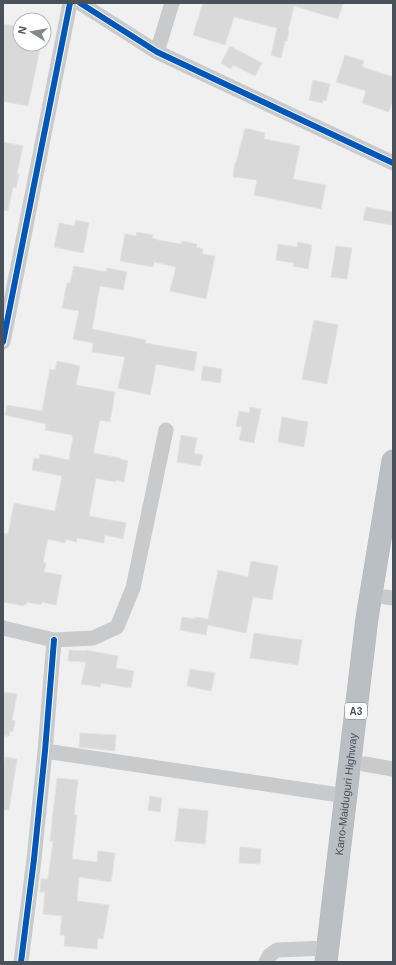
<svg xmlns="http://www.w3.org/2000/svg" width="396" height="965" font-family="Helvetica,sans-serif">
<rect width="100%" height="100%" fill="#f0f0f0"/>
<path fill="#d9d9da" stroke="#e1e2e2" d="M203,3H343L338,19L294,6L288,30H289L287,41H285L281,58L271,55L277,28L234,17L225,45L193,35Z
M3,24L20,27V44H41L28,106L3,101Z
M230,46L262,63L255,76L233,65L231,69L221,63Z
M345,55L364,61L362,67L393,77V100L389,112L362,103L366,91L336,82Z
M313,80L330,84L326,101L323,100L322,103L309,100Z
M245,128L265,133L264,139L300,146L293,179L326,185L321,209L254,195L257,180L233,177L235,163H236Z
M3,142L23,146L17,174H19L16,188L13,187L8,211L3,210Z
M366,207L393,212L392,225L363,220Z
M76,220L89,223L83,253L54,247L59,223L74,226Z
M137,232L153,235L152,238L158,240L181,244L182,241L197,244L196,247L203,249L202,254L215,256L206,299L170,291L176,267L154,262L153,267L120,261L125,234L136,236Z
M298,242L312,245L308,269L293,266L294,263L276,260L278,244L297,247Z
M336,246L352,248L347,279L331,277Z
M74,266L106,272L107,268L127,272L123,290L100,286L92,329L146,340L145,343L197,352L194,371L156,364L150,395L118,388L125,357L92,352L93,343L73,339L79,311L62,308L67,283H70Z
M314,320L338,325L327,384L302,379Z
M57,361L80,366L76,385L115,392L110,422L100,420L93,453L120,458V459L128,461L124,482L115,480V482L96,478L89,516L126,523L123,539L105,535L104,543L77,538L76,542L66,539L65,543L48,539L43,562L46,563L44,572L62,575L56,605L42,602L41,605L27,602L26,605L24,604V606L3,602V533L8,534L14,503L55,511L62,476L32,470L34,458L39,459L40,454L69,460L73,438L72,437V435L45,430L46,424L5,415L7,405L42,411L50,369L55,370Z
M203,366L222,369L220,383L201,380Z
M250,407L261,409L254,443L239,440L242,427L236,426L239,411L249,413Z
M282,417L308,422L304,447L278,442Z
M181,435L197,438L194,453L203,455L200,466L177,462Z
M251,561L278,566L272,600L253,597L246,633L208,625L206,635L180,630L182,617L195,619V617L208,619L218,570L248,577Z
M254,633L302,640L298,665L250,658Z
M69,650L86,651V650L118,656L116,668L134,671L131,688L101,683L100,687L81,684L86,662L68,661Z
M190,669L215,673L211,691L187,686Z
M3,692L17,694L12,720L15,721L13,732L10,731L9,736H3Z
M80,733L116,735L115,751L79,747Z
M5,757L17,759L9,810H3V766Z
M57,778L78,780L74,815H77L72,859L97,862L98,851L115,853L111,882L79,877L77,901L109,905L103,939L98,938L97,949L64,946L65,936L60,935L62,916L43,914L45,892H40L41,879H48L53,841H50Z
M150,796L162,798L160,812L148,810Z
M179,808L208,811L205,844L175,841Z
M240,847L261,849L260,864L239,863Z"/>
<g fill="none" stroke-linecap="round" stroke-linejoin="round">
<g stroke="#b6babe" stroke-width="23">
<g id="highway">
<path id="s1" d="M326,962L367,618L393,461"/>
</g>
</g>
<path stroke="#c8cacb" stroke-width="15" d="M80,3L157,52L393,163
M157,52L172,3
M3,342L70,3
M385,597L393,598
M3,628L54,640L93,638L117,627L133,588L166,430
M45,751L346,796
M364,764L393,769
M21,962L34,859L45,751L54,640
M266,962L270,955L277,950L328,948"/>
<use href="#highway" stroke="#babfc3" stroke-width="22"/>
<g stroke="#fff" stroke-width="8">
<path id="cycleway" d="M80,3L157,52L393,163
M3,342L70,3
M21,962L34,859L45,751L54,640"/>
</g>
<use href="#cycleway" stroke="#0057b8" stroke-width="6"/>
</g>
<g text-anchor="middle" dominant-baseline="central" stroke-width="3.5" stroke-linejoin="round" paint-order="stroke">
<rect fill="#fff" stroke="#80868c" stroke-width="1" x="345" y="703" width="22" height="16" rx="3"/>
<g font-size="10" font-weight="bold" fill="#49525a">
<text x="356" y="711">A3</text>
</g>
<g font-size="11" fill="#49525a" stroke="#fff">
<text stroke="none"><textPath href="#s1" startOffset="169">Kano-Maiduguri Highway</textPath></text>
</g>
</g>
<rect width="396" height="965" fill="none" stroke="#49525a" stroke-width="8"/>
<g transform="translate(32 32) rotate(281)"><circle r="19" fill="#ffffff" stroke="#b6babd"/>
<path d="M0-3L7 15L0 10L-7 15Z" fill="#83898e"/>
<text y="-6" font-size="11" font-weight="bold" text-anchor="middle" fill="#49525a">N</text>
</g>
</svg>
